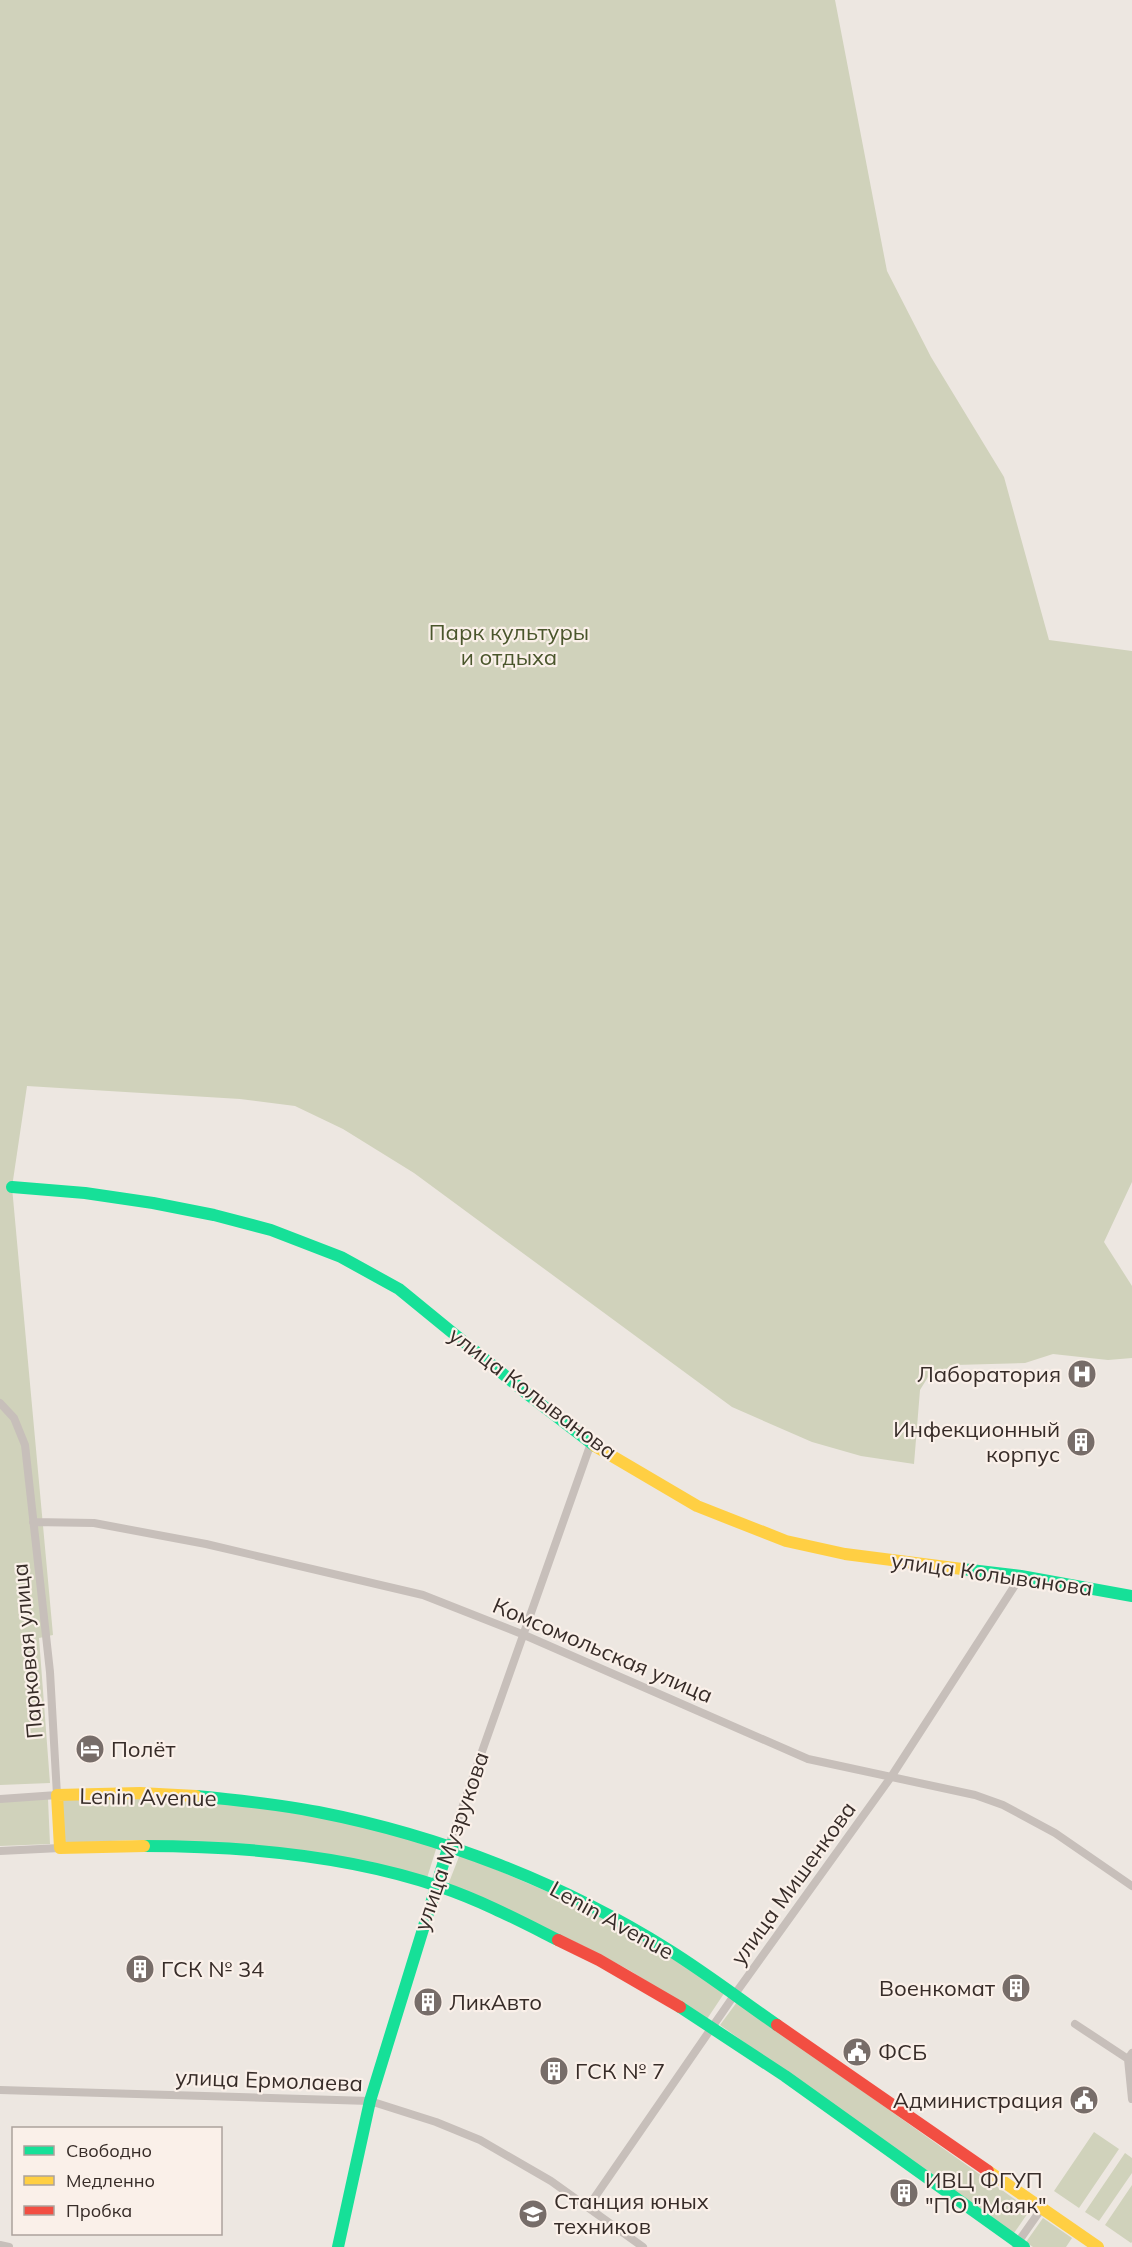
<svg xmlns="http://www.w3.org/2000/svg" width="1132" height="2247" font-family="Mulish,sans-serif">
<rect width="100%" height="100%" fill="#ede7e1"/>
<path fill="#d0d2bb" d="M0,0H835L887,271L931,357L1004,477L1049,640L1132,651V1182L1104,1242L1132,1286V1358L1108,1360L1053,1354L1025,1363L955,1365L928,1377L920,1390L914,1464L861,1456L812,1442L732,1407L414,1173L343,1129L295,1106L240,1099L27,1086L12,1187L53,1635L39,1638L50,1783L0,1785Z
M187,1798L317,1815L437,1846L427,1878L215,1843L133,1840L65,1843L62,1799Z
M48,1799L50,1844L0,1846V1802Z
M460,1854L574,1903L667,1954L725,1992L707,2019L629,1970L584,1946L448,1885Z
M737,2002L1030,2210L1014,2233L720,2025Z
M1094,2132L1119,2149L1079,2208L1054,2191Z
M1125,2153L1132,2158V2173L1099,2221L1085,2212Z
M1132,2185V2242L1131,2243L1105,2225Z
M1043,2218L1072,2238L1066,2247H1033L1026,2242Z"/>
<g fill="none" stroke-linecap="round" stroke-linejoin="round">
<path stroke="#c7bfba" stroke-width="8" d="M0,1403L14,1418L25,1445L50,1672L57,1795L0,1799
M33,1522L94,1523L206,1544L423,1595L522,1634L808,1759L975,1795L1003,1805L1055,1833L1132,1886
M449,1845L591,1443
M0,1851L60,1848
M1075,2024L1128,2059
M1132,2053L1128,2059L1132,2099
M0,2090L370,2101L436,2122L480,2140L551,2181L643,2247
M588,2207L735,1994L891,1777L1021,1576
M0,2245L9,2247
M1016,2245L1042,2208"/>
<path stroke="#16e098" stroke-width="12" d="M12,1187L85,1193L153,1203L214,1215L271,1230L341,1257L399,1289L530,1396L595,1446
M962,1569L1021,1576L1132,1596
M196,1796C237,1800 278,1804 318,1812C441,1836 562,1883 669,1950C706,1973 741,2000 777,2025
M144,1846C243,1846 347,1855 441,1887C482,1901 520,1921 558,1940
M680,2007L785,2076L1024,2247
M338,2247L370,2101L449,1845"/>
<path stroke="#ffcf43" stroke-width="12" d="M595,1446L697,1506L786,1541L845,1554L962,1569
M144,1846L60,1848L57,1795L140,1793L196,1796
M988,2171L1098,2247"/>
<path stroke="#f24e42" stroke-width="12" d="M558,1940L599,1960L680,2007
M777,2025L988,2171"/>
</g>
<defs>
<g id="hospital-disc" transform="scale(1.5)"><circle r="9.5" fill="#776d69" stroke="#faf0e9"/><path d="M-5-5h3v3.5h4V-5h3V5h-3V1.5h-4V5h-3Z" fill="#fff"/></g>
<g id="building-disc" transform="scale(1.5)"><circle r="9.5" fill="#776d69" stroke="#faf0e9"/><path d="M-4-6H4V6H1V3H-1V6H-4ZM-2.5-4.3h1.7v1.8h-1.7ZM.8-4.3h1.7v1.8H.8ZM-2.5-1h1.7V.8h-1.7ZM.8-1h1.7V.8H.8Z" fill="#fff"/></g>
<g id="hotel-disc" transform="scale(1.5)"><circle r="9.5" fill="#776d69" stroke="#faf0e9"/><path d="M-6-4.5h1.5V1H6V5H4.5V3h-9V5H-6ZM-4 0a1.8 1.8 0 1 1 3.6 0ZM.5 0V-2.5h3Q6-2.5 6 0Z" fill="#fff"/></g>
<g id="civic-disc" transform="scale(1.5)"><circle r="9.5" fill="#776d69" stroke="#faf0e9"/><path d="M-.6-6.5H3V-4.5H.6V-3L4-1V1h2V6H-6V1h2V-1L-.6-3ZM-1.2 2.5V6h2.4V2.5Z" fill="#fff"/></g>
<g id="school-disc" transform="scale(1.5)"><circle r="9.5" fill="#776d69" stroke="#faf0e9"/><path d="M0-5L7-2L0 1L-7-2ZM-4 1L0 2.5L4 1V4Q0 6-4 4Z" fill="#fff"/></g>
</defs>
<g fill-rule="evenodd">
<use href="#hospital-disc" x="1082" y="1374"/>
<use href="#building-disc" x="1081" y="1442"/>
<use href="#hotel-disc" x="90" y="1749"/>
<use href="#building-disc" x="140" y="1969"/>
<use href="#building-disc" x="1016" y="1988"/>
<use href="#building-disc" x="428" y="2002"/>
<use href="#civic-disc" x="857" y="2052"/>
<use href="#building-disc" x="554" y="2071"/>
<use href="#civic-disc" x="1084" y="2100"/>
<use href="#building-disc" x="904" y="2193"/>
<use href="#school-disc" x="533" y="2214"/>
</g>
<g text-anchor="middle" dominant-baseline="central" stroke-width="4.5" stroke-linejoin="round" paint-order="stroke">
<g font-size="22" fill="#4a562c" stroke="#faf0e9">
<text x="509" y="632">Парк культуры<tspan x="509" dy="25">и отдыха</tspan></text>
</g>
<g font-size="22" fill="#372c28" stroke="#faf0e9" text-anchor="start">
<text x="1061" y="1374" text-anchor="end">Лаборатория</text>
<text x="1060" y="1429" text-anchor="end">Инфекционный<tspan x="1060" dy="25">корпус</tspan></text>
<text x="111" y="1749">Полёт</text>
<text x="161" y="1969">ГСК № 34</text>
<text x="995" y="1988" text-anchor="end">Военкомат</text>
<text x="449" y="2002">ЛикАвто</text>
<text x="878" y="2052">ФСБ</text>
<text x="575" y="2071">ГСК № 7</text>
<text x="1063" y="2100" text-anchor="end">Администрация</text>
<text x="925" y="2180">ИВЦ ФГУП<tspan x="925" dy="25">"ПО "Маяк"</tspan></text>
<text x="554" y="2201">Станция юных<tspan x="554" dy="25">техников</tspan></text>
</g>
<g font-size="22" fill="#372c28" stroke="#faf0e9">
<text transform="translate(533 1393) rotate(37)">улица Колыванова</text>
<text transform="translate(992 1574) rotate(8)">улица Колыванова</text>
<text transform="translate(603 1650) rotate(23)">Комсомольская улица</text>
<text transform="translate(27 1651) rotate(-95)">Парковая улица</text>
<text transform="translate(148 1797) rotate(1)">Lenin Avenue</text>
<text transform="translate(451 1841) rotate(-71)">улица Музрукова</text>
<text transform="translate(793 1883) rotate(-54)">улица Мишенкова</text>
<text transform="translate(612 1920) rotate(29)">Lenin Avenue</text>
<text transform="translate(269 2080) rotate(2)">улица Ермолаева</text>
</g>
</g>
<rect x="12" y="2127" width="210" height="108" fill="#faf0e9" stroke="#aca29c" stroke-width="1.5"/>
<rect x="24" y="2146" width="30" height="9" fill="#16e098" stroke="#aca29c" stroke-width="1.5"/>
<text x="66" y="2157" font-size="18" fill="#372c28">Свободно</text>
<rect x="24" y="2176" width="30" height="9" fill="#ffcf43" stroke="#aca29c" stroke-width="1.5"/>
<text x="66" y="2187" font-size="18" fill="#372c28">Медленно</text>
<rect x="24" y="2206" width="30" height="9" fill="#f24e42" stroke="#aca29c" stroke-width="1.5"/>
<text x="66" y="2217" font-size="18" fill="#372c28">Пробка</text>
</svg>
